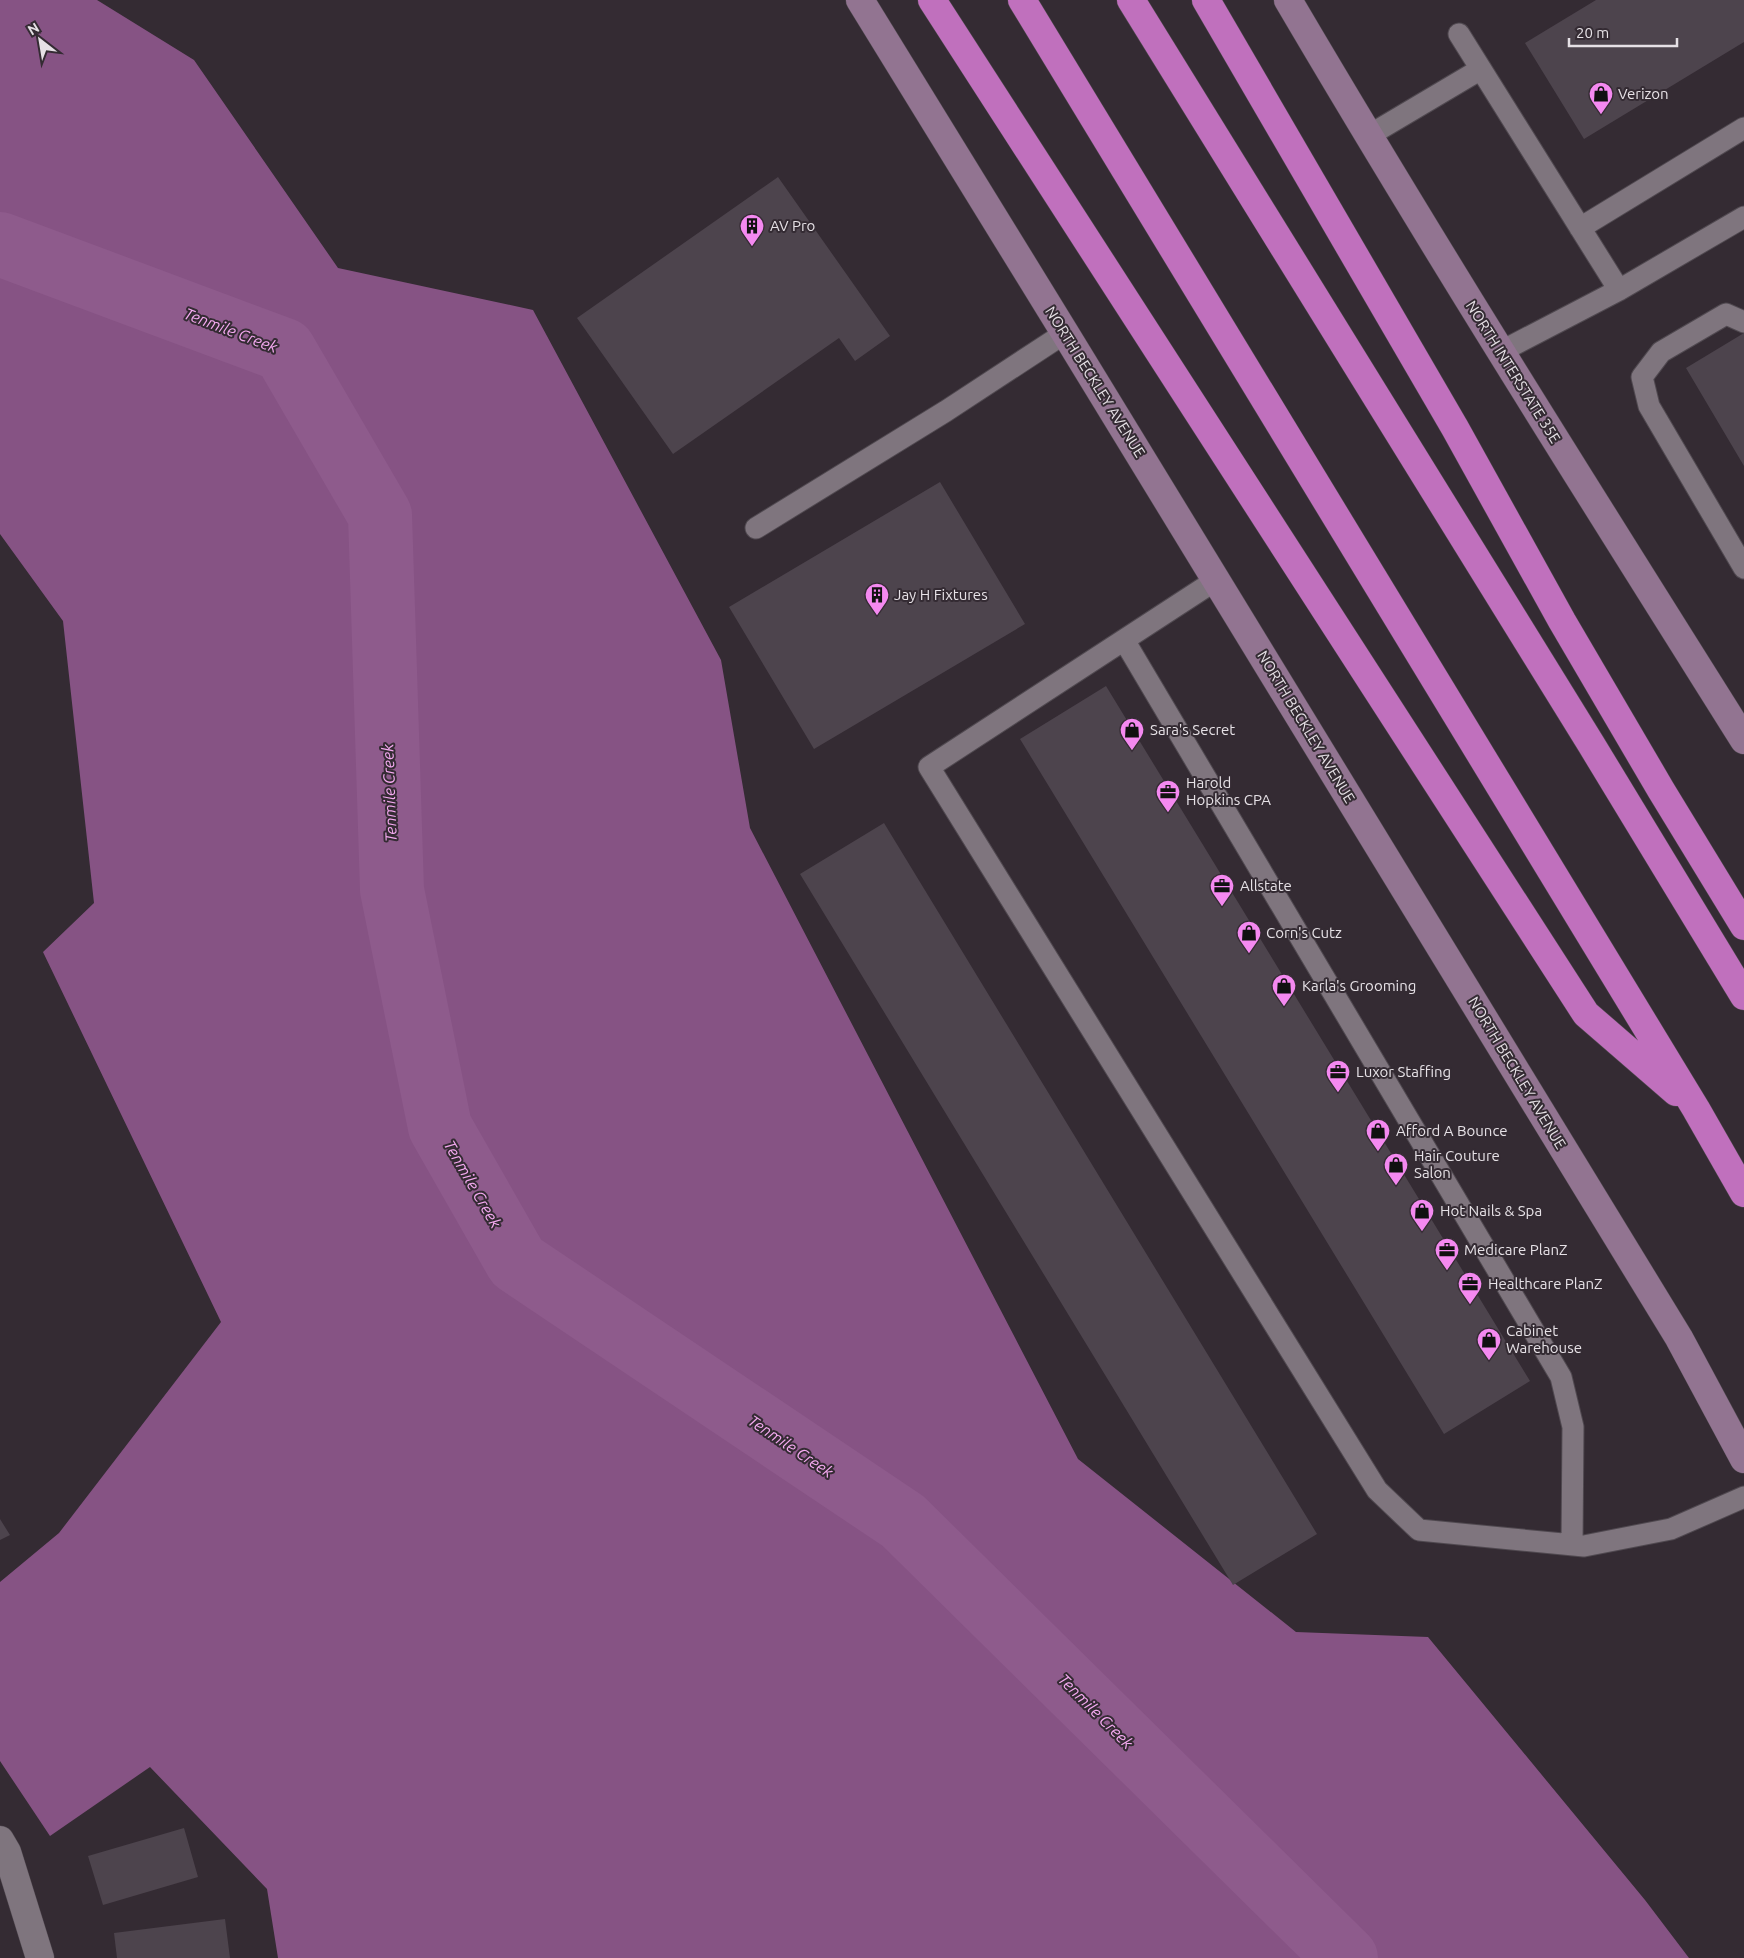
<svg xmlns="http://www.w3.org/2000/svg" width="1744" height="1958" font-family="Ubuntu,sans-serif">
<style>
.forest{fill:#865384}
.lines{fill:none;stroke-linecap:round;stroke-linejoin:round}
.river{stroke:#8e5b8c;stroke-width:64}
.building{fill:#4d444d}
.lane-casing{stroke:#504950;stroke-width:23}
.street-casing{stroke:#504950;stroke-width:29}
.secondary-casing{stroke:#504950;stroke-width:29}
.highway-casing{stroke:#504950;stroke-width:29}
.lane{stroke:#7f757e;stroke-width:21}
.street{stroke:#7f757e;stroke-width:28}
.secondary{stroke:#927491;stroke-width:28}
.highway{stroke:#c070bd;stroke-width:28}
.labels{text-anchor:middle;stroke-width:4;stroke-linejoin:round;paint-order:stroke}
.poi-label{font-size:15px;fill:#e6e1e6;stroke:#342b33;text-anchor:start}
.street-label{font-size:15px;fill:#e6e1e6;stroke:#342b33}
.water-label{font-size:16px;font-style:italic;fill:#f5aaf1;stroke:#342b33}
</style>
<rect width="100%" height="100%" fill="#342b33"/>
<path class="forest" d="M0,0H97L194,60L338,268L533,310L721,660L750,828L1078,1459L1296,1632L1428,1637L1645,1900L1689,1958H278L267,1889L150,1767L50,1836L0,1761V1582L59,1533L221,1322L43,952L94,903L63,621L0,534Z"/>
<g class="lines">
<path class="river" d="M0,244L284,350L380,515L392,890L440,1127L517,1262L903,1521L1346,1958"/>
</g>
<path class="building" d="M1596,0H1744V42L1584,139L1525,43Z
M778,177L890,336L855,361L839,338L673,454L577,318Z
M1744,333V466L1686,368Z
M940,482L1025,624L814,749L729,607Z
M1106,686L1530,1381L1444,1434L1020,739Z
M884,823L1317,1534L1233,1585L800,874Z
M0,1519L10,1535L0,1540Z
M184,1828L198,1877L103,1905L88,1856Z
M225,1919L230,1958H117L114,1933Z"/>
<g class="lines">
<defs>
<path id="lane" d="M1459,34L1619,290
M1368,136L1481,69
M1580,228L1744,128
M1744,322L1726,314L1661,352L1642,377L1649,406L1744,568
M1500,352L1619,290L1744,217
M756,528L946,411L1065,333
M1216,580L929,767L1377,1490L1419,1530L1584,1546L1671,1529L1744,1497
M1124,640L1561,1377L1573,1427L1572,1545"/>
<path id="street" d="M0,1840L7,1852L40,1958"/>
<path id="secondary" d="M860,0L1065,333L1679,1338L1744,1459
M1288,0C1435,250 1590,495 1744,740"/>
<path id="highway" d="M932,0L1586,1014L1676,1092
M1022,0L1696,1109L1744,1193
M1131,0L1591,744L1744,996
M1206,0L1455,428L1562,621L1661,790L1744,926"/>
</defs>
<use href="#lane" class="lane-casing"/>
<use href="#street" class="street-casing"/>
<use href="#secondary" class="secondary-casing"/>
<use href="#highway" class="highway-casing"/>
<use href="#lane" class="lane"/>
<use href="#street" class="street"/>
<use href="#secondary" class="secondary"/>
<use href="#highway" class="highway"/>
</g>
<defs>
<symbol id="shop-pin" viewBox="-11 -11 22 30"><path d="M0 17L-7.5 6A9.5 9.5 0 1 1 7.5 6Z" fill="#f489f0" stroke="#342b33"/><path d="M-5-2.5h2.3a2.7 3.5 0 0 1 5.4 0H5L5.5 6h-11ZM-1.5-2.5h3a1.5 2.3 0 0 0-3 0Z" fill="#111"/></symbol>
<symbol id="building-pin" viewBox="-11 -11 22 30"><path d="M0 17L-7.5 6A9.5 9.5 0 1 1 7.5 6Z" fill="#f489f0" stroke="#342b33"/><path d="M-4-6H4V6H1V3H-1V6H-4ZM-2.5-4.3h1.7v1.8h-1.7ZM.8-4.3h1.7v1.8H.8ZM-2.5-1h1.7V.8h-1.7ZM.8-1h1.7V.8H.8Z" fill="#111"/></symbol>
<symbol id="office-pin" viewBox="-11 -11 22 30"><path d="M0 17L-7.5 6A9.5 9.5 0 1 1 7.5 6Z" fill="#f489f0" stroke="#342b33"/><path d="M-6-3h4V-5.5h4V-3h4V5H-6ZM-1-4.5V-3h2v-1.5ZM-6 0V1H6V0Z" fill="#111"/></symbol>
</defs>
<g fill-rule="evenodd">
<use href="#shop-pin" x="1587" y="80" width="28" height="38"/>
<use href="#building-pin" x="738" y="212" width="28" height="38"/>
<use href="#building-pin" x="863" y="581" width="28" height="38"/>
<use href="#shop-pin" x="1118" y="716" width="28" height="38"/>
<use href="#office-pin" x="1154" y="778" width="28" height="38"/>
<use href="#office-pin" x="1208" y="872" width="28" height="38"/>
<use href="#shop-pin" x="1235" y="919" width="28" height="38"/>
<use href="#shop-pin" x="1270" y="972" width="28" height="38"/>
<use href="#office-pin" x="1324" y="1058" width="28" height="38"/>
<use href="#shop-pin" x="1364" y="1117" width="28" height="38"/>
<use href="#shop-pin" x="1382" y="1151" width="28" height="38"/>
<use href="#shop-pin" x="1408" y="1197" width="28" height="38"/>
<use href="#office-pin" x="1433" y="1236" width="28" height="38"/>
<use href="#office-pin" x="1456" y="1270" width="28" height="38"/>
<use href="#shop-pin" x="1475" y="1326" width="28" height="38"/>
</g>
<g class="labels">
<g class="poi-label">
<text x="1618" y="99">Verizon</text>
<text x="770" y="231">AV Pro</text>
<text x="894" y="600">Jay H Fixtures</text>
<text x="1150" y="735">Sara's Secret</text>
<text x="1186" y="788">Harold<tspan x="1186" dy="17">Hopkins CPA</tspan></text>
<text x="1240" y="891">Allstate</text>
<text x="1266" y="938">Corn's Cutz</text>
<text x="1302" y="991">Karla's Grooming</text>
<text x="1356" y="1077">Luxor Staffing</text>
<text x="1396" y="1136">Afford A Bounce</text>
<text x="1414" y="1161">Hair Couture<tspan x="1414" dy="17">Salon</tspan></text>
<text x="1440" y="1216">Hot Nails &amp; Spa</text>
<text x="1464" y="1255">Medicare PlanZ</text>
<text x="1488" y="1289">Healthcare PlanZ</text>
<text x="1506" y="1336">Cabinet<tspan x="1506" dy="17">Warehouse</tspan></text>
</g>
<g class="street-label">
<text transform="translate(1513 372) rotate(58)" y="5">NORTH INTERSTATE 35E</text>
<text transform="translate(1095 382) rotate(58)" y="5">NORTH BECKLEY AVENUE</text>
<text transform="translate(1306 727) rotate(59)" y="5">NORTH BECKLEY AVENUE</text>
<text transform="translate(1517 1073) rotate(59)" y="5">NORTH BECKLEY AVENUE</text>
</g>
<g class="water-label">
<text transform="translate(231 330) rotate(21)" y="6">Tenmile Creek</text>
<text transform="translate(389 793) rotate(-92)" y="6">Tenmile Creek</text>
<text transform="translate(473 1184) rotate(60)" y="6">Tenmile Creek</text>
<text transform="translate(791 1446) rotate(34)" y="6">Tenmile Creek</text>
<text transform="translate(1096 1711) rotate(45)" y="6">Tenmile Creek</text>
</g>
</g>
<g transform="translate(40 40) rotate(329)" stroke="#342b33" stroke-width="4" paint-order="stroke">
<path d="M0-4L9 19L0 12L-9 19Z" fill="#e6e1e6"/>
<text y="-8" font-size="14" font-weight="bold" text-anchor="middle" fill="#e6e1e6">N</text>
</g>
<path d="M1569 38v8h108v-8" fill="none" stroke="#e6e1e6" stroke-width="2.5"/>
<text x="1576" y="38" font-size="15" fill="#e6e1e6" stroke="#342b33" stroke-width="4" paint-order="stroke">20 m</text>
</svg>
